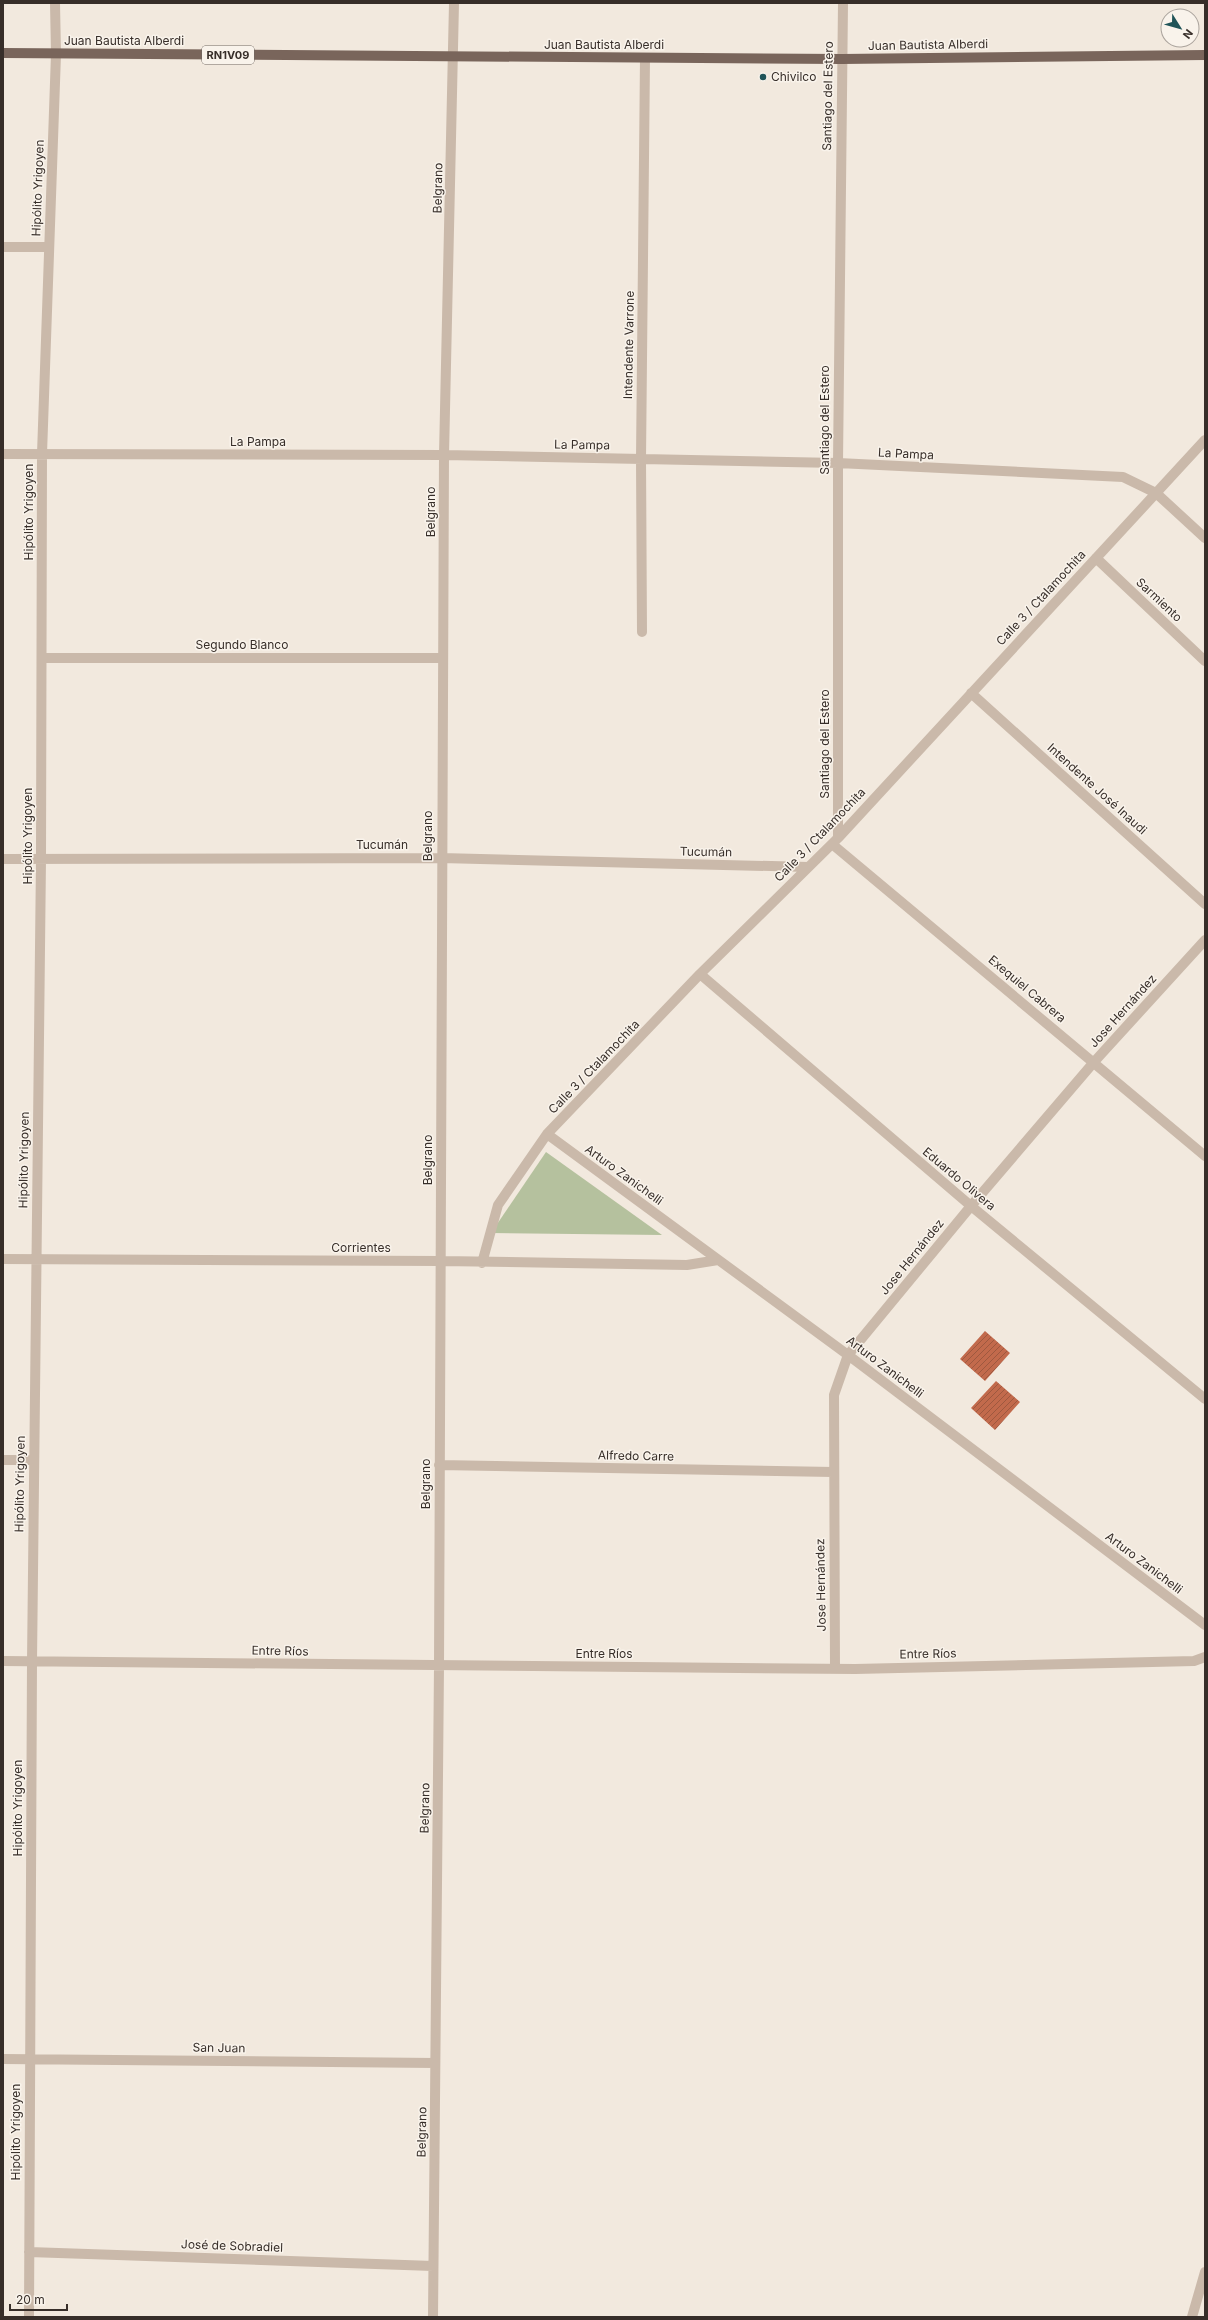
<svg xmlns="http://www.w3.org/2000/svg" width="1208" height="2320" font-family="Inter,sans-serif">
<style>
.green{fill:#b5c19e}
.building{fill:url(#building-hatch)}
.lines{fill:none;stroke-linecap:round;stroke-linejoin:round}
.minor{stroke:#cab9aa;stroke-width:10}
.primary{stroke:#79655b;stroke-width:10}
.poi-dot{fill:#205458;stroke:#f9f3eb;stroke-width:1.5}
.labels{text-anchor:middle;stroke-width:3;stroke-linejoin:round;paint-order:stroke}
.shield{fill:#f9f3eb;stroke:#716963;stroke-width:1}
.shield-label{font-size:11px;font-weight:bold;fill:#372e29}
.street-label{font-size:12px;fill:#372e29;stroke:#f9f3eb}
.poi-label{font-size:12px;fill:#372e29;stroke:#f9f3eb;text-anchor:start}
</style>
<defs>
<pattern id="building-hatch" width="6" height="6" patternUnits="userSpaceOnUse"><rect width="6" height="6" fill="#c26a4c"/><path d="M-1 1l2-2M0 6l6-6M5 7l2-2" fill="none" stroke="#9e583f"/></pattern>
</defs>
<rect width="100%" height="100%" fill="#f2e9de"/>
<path class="green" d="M546,1152L662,1235L491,1233Z"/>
<path class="building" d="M985,1331L1010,1353L985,1381L960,1359Z
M996,1381L1020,1402L995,1430L971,1408Z"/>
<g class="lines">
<path class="minor" d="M3,247H49
M3,454L444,455L838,463L1123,477L1156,493L1205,538
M1096,558L1205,661
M642,632L641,459L645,58
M42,658H443
M971,693L1205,904
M838,838V463L843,3
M832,844L1205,1156
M3,859L441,858L808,867
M700,974L971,1206L1205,1399
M547,1134L848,1355L1205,1625
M3,1259L441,1261L687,1265L718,1260
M482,1263L498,1205L547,1134L700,974L838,838L1205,440
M3,1460H34
M439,1465L833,1472
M3,1661L855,1669L1194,1661L1205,1657
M835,1668L834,1395L848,1355L971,1206L1094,1062L1205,940
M3,2059L435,2063
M29,2252L433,2266
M29,2317L32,1662L41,859L42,454L56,54L55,3
M433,2317L439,1666L444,455L454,3
M1192,2317L1205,2272"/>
<path class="primary" d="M3,53L842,59L1205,55"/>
</g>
<circle class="poi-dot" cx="763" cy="77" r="4"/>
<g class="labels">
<rect class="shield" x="202" y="46" width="52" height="18" rx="3"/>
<g class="shield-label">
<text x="228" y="59">RN1V09</text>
</g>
<g class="street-label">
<text x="124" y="45">Juan Bautista Alberdi</text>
<text x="604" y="49">Juan Bautista Alberdi</text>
<text transform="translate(928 45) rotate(-1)" y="4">Juan Bautista Alberdi</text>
<text transform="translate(828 96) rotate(-89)" y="4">Santiago del Estero</text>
<text transform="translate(38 188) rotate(-88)" y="4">Hipólito Yrigoyen</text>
<text transform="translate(438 188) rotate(-89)" y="4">Belgrano</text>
<text transform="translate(629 345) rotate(-89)" y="4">Intendente Varrone</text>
<text transform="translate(825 420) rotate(-90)" y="4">Santiago del Estero</text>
<text x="258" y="446">La Pampa</text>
<text transform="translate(582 445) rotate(1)" y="4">La Pampa</text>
<text transform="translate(906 454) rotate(3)" y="4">La Pampa</text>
<text transform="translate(29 512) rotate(-90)" y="4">Hipólito Yrigoyen</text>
<text transform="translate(431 512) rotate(-90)" y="4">Belgrano</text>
<text transform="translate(1041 598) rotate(-47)" y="4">Calle 3 / Ctalamochita</text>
<text transform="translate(1159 600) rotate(43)" y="4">Sarmiento</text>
<text x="242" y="649">Segundo Blanco</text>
<text transform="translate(825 744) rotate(-90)" y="4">Santiago del Estero</text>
<text transform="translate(1097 789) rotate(42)" y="4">Intendente José Inaudi</text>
<text transform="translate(820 835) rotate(-46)" y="4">Calle 3 / Ctalamochita</text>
<text transform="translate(28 836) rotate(-90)" y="4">Hipólito Yrigoyen</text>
<text transform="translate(428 836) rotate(-90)" y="4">Belgrano</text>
<text x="382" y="849">Tucumán</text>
<text transform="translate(706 852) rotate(1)" y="4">Tucumán</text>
<text transform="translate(1027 989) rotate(40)" y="4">Exequiel Cabrera</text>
<text transform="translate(1123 1011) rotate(-48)" y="4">Jose Hernández</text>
<text transform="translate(594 1067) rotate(-46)" y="4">Calle 3 / Ctalamochita</text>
<text transform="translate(24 1160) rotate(-89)" y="4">Hipólito Yrigoyen</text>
<text transform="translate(428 1160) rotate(-90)" y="4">Belgrano</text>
<text transform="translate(624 1175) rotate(36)" y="4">Arturo Zanichelli</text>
<text transform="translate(959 1179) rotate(40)" y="4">Eduardo Olivera</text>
<text x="361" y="1252">Corrientes</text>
<text transform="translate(912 1257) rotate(-51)" y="4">Jose Hernández</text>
<text transform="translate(885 1367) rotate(37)" y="4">Arturo Zanichelli</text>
<text transform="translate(636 1456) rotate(1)" y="4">Alfredo Carre</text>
<text transform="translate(20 1484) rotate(-89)" y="4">Hipólito Yrigoyen</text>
<text transform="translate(426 1484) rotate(-90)" y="4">Belgrano</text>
<text transform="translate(1144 1563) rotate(37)" y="4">Arturo Zanichelli</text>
<text transform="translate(821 1585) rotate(-91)" y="4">Jose Hernández</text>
<text transform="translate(280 1651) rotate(1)" y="4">Entre Ríos</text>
<text x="604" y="1658">Entre Ríos</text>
<text transform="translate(928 1654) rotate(-1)" y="4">Entre Ríos</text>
<text transform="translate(18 1808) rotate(-90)" y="4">Hipólito Yrigoyen</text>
<text transform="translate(425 1808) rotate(-89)" y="4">Belgrano</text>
<text transform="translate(219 2048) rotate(1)" y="4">San Juan</text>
<text transform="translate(16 2132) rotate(-90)" y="4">Hipólito Yrigoyen</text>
<text transform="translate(422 2132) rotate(-89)" y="4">Belgrano</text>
<text transform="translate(232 2246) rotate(2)" y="4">José de Sobradiel</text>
</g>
<g class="poi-label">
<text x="771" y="81">Chivilco</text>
</g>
</g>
<rect width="1208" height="2320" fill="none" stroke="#372e29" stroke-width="8"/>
<g transform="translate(1180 28) rotate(127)"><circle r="19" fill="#f9f3eb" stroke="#aba49d"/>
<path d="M0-3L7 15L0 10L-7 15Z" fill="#205458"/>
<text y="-6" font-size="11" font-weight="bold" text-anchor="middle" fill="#372e29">N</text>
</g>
<path d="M10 2304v6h57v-6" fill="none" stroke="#372e29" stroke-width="2"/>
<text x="16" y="2304" font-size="12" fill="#372e29" stroke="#f9f3eb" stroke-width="3" paint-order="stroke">20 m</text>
</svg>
